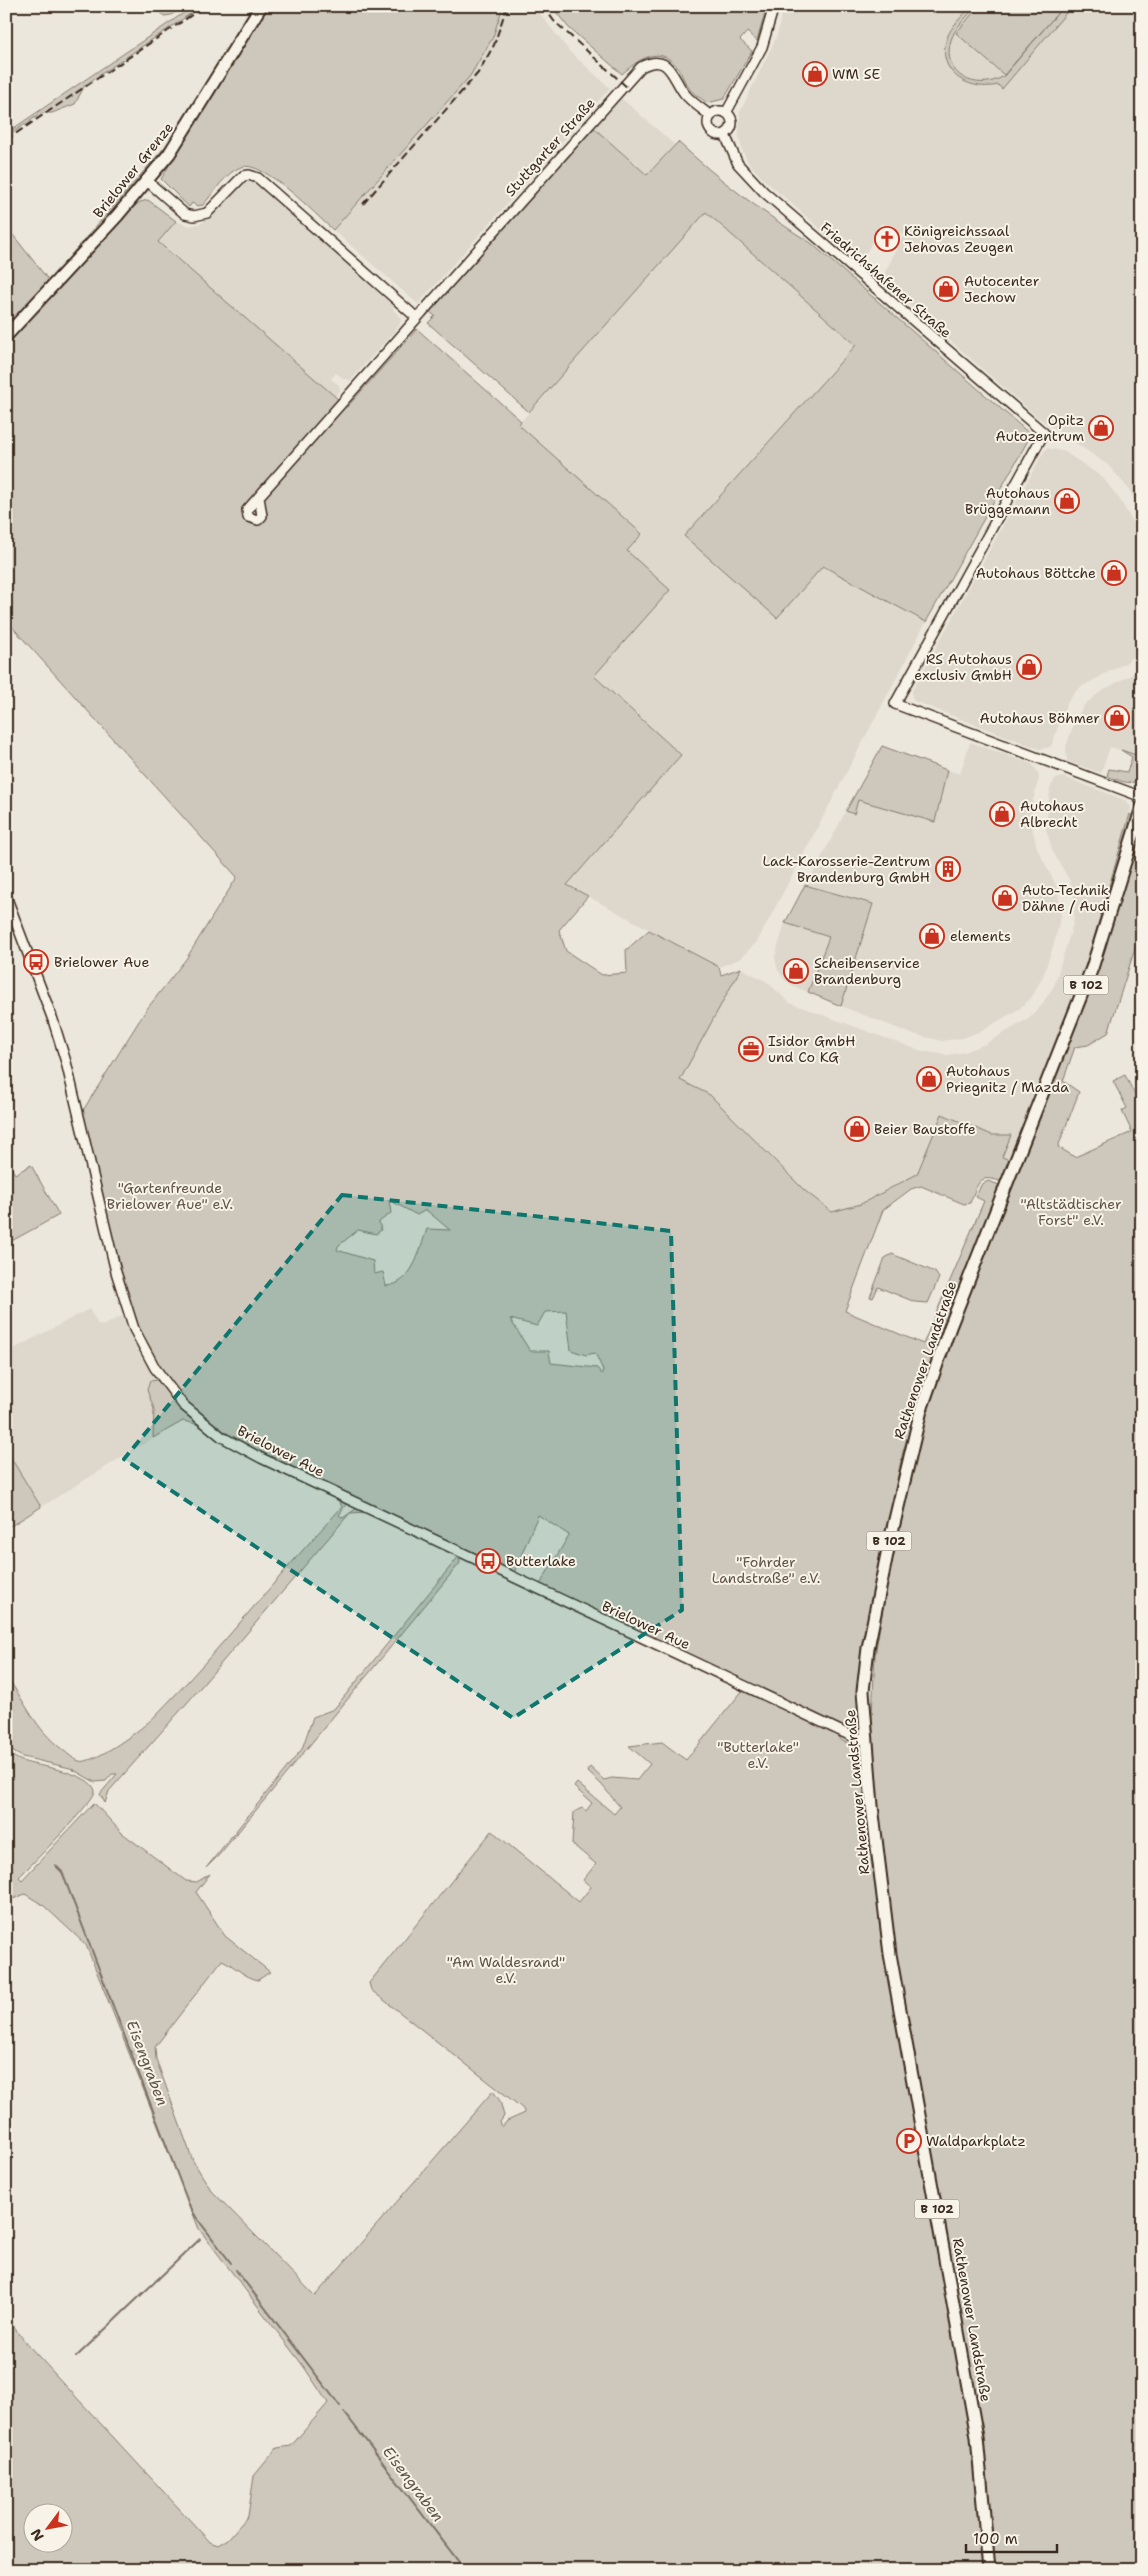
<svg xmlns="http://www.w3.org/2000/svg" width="1148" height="2576" font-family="'Shantell Sans',sans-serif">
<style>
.built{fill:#ddd7cc}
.green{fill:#cec8bc;stroke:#84796d;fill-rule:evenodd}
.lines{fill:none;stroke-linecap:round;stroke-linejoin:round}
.stream{stroke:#7c7064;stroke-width:2}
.minor-casing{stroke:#3b2a1e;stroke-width:12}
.major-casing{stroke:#3b2a1e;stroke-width:15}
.minor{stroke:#f7f3e8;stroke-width:9}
.major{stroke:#f7f3e8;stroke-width:11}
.rail{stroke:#3b2a1e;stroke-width:2;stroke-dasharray:8 4;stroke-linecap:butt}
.marked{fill:#0f766e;fill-opacity:0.2;stroke:#0f766e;stroke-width:4;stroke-dasharray:10 6;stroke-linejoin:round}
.labels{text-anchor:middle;stroke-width:4;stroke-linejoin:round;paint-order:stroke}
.shield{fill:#f7f3e8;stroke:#73665b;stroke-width:1}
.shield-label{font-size:12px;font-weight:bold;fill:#3b2a1e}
.poi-label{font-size:14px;fill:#3b2a1e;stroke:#f7f3e8;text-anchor:start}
.street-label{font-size:14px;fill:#3b2a1e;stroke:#f7f3e8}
.park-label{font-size:14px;fill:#605246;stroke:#f7f3e8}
.water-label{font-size:15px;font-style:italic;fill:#615347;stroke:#f7f3e8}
</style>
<rect width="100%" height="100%" fill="#ece7dc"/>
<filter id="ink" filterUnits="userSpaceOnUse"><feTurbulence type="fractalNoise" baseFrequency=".02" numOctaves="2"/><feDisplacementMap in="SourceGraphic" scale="10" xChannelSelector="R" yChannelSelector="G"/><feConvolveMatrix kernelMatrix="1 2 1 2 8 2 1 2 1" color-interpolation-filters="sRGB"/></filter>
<g filter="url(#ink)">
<path class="built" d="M503,6H534L570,52L610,88L418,304L333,230L470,76L493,37Z
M783,6H1142V511L1128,488L1108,465L1036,416L881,280L904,235L881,223L861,264L762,178L748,162L742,150L739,137L740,112L777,36Z
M621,98L675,145L647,175L594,128Z
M252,182L260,186L394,307L393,309L401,319L399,326L351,380L344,379L336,373L331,379L339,385L340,391L335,397L158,242L176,221L190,226L202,223L241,183Z
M706,212L856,345L684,536L823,566L926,622L757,942L739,959L719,967L567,885L681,755L594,676L627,551L642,534L518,425Z
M1048,448L1065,452L1102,477L1118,497L1142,537V647L1127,662L1079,688L1067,702L1052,744L1050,747L1039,749L914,701L912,697V691L1044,451Z
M1142,669V757L1110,747L1101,773L1067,761L1066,747L1075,720L1085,704L1103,690Z
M970,742L1032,764L1038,773L1039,778L1033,800L1031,823L1037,848L1057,887L1061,915L1054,944L1043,976L1032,997L1019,1009L983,1030L963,1038L942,1041L909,1033L841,1006L873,904L809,886L811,880L810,879L846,811L854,814L858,800L942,798L941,790L947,770L960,774Z
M1064,777L1125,800L1131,807L1130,814L1087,962L1010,1160L1002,1157L1010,1135H992L942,1114L917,1174L861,1204L832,1212L804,1190L710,1095L679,1080L741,968L767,982L790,1003L921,1051L948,1055L965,1052L985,1044L1026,1020L1038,1010L1054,986L1073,924L1075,900L1070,881L1053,852L1046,829L1050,789L1055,779Z
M785,923L829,937L808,992L794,987L784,979L777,968L775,957Z
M89,1309L98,1324L102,1326L124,1315L141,1356L158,1380L150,1381L147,1389L154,1409L153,1438L41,1507L6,1450V1353Z"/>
<path class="green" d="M153,6H185L171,15L164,16Z
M194,6H202L85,85L75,104L52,113H42L6,137V131L14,128Z
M253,6H256L174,142L72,257L70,256L171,140Z
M265,6H503L493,37L470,76L333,230C316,215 263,159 241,167C226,172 213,194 203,205L197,206L192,203L189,207L161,179Z
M551,6H767L757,41L747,32L740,40L752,51L724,99L707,103C701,98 693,94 689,88C684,82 682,74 678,68C660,43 638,60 622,74L569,28Z
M971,6H976C968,16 955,27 951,40C940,75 977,93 1004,76L1062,8L1004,75L956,33L979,6H1072L1002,89L998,85C968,92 935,71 947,38C951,26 963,16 971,6Z
M594,128L647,175L678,142C719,180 764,214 811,243L1031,435L926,622L823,566L777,618L684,536L856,345L706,212L529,412L428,323L435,316L430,312Z
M148,200L176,221L158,242L347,407L417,329L521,421L519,425L642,534L627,551L670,590L594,676L681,755L567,885L588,896L559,930L566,951L602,975L627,973L626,950L649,930L719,967L721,975L741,968L680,1080L710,1095L804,1190L832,1212L861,1204L917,1174L942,1114L992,1135H1011L1002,1157L1010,1160L1087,962L1130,814L1133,817L1085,978L1005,1183C979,1173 979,1180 970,1203L964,1204L921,1186L911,1189L883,1210L845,1311L923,1344L984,1201L976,1197L981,1185L988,1181L999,1185L1002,1190L942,1335L903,1451L864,1642L856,1724L850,1729H845L539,1586L569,1535L538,1515L513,1575L263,1456C237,1442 212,1428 190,1408C123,1346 101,1199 82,1112L146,1010L186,959L237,877L6,620V342L131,209L140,202ZM389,1200L417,1215L426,1210L450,1230L427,1229C419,1251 413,1284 386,1286L383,1272L374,1274L373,1261L337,1250L338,1246L358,1230L376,1234L381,1230L379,1222L391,1213ZM566,1311L571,1350L586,1355L595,1353L603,1370L602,1374L597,1368L551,1363L549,1351H530L510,1319L537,1326L545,1312Z
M6,226L50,282L6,330Z
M882,746L947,770L935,822L858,800L854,814L846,811Z
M1121,750L1142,757L1140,780C1129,786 1118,780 1107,776L1109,769L1127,772L1132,757Z
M1142,828V940L1138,939L1108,1033L1088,1045L1075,1047L1063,1081L1079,1092L1058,1147L1075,1157L1132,1132L1122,1111L1127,1108L1113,1081L1125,1075L1142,1109V2570H994L879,1847L871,1734L875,1655L893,1549L924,1411Z
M805,885L873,904L841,1006L808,992L829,937L785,923Z
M6,1158L15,1174L31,1165L59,1215L6,1244Z
M892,1254L935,1272L939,1278L928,1303L915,1302L878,1287L873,1298L870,1297L885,1258Z
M158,1380L192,1417L220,1439L196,1424L183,1421L153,1438L154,1409L147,1390L150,1381Z
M6,1450L41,1507L6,1529Z
M338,1499L347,1503L339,1515L343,1518L357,1508L367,1512L350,1513L187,1703L109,1791L105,1803L100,1794L117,1774H112L106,1781L95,1782L70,1768L23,1757L15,1753L6,1744V1676C27,1704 34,1728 63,1750C68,1754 73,1759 79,1761C92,1766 145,1727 155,1716C221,1649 278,1575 342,1507Z
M459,1556L460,1563L219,1855L206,1868L302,1749L313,1717L334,1709Z
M743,1690L838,1735L841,1740L861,1749L874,1851L972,2441L985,2570H6V2318L29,2346L210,2542L218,2545L228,2539L248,2516L254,2476L277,2448L291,2446L328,2403L304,2367L199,2229L86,1945L43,1905L25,1894L6,1902V1751C21,1765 38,1764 56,1769C67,1772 93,1779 95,1791C96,1800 29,1867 19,1877L22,1880L94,1803L122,1833L186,1881L197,1882L210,1874L196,1892L225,1936L270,1972L258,1980C244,1977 235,1966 222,1960L155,2047L156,2059L193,2161L211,2190L315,2296L493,2091L500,2101L504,2116L500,2122L502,2127L507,2121L525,2113L522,2108L371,1990L369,1983L492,1831L579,1902L591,1887L583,1880L596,1864L572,1844L574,1812L582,1808L586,1811L592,1803L574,1787L577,1783L614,1814L620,1807L601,1784L587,1771L590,1767L604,1780L612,1778L637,1780L650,1764L629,1746L662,1742L686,1760ZM32,2514H62V2544H32Z"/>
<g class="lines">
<path class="stream" d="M55,1865L62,1872L189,2205L196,2217L231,2263
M236,2270L340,2406
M76,2357L200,2239
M344,2412L465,2570"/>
<defs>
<path id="minor" d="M708 123a12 12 0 1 1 24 0a12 12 0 1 1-24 0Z
M726,113L762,47L774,6
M725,135L738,164L764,192L1044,433L895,704L1142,797
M146,180L185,214L194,216L207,213L243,176L249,175L258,178L417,318L641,67C669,52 672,77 684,93C691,102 702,109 711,116
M259,497L262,516L258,520L248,517L247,510L417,318
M6,896L53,1020L66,1062L116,1272L134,1329L155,1368L183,1405L222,1437L261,1458L849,1735L865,1740"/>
<path id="major" d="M6,336L117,216L169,154L261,6
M989,2570L977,2437L890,1954L872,1806L863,1691L868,1648L888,1549L921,1410L950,1327L1092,968L1142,807"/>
</defs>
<use href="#minor" class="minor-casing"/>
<use href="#major" class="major-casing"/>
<use href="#minor" class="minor"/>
<use href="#major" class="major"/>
<path class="rail" d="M543,6L554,21L629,89
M6,140L205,6
M363,204L478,73L494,45L507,6"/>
</g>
</g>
<path class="marked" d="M342,1195L671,1231L682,1610L513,1718L124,1459Z"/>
<defs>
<symbol id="shop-ring" viewBox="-11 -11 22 22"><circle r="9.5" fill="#f7f3e8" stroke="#c8321e" stroke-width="1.5"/><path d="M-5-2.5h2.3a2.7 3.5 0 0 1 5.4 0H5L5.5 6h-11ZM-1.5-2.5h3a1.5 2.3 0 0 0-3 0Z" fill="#c8321e"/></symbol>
<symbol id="church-ring" viewBox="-11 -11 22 22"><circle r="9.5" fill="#f7f3e8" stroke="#c8321e" stroke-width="1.5"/><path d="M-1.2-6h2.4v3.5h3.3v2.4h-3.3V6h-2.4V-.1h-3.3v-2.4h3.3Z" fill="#c8321e"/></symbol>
<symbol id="building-ring" viewBox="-11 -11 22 22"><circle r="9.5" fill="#f7f3e8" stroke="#c8321e" stroke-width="1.5"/><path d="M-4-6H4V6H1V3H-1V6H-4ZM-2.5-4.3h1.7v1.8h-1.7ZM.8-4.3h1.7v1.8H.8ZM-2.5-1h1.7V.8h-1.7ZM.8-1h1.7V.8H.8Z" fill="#c8321e"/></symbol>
<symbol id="bus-ring" viewBox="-11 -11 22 22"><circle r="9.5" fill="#f7f3e8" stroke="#c8321e" stroke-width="1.5"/><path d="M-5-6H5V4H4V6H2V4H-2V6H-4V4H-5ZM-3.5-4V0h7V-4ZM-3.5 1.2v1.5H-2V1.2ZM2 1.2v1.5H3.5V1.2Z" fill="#c8321e"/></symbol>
<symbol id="office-ring" viewBox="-11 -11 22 22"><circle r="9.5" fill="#f7f3e8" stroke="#c8321e" stroke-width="1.5"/><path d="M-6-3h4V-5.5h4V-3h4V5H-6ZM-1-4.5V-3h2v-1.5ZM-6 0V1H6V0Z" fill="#c8321e"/></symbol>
<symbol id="parking-ring" viewBox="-11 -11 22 22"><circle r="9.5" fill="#f7f3e8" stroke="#c8321e" stroke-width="1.5"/><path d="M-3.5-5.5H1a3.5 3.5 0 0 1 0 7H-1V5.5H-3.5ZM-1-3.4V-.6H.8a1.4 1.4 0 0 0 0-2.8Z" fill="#c8321e"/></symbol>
</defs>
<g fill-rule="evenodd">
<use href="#shop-ring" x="801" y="60" width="28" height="28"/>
<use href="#church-ring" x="873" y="225" width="28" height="28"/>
<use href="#shop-ring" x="932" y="275" width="28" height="28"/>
<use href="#shop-ring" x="1087" y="414" width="28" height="28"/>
<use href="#shop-ring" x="1053" y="487" width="28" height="28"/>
<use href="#shop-ring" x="1100" y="559" width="28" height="28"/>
<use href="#shop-ring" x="1015" y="653" width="28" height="28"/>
<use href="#shop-ring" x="1103" y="704" width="28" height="28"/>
<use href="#shop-ring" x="988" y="800" width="28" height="28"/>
<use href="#building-ring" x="934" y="855" width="28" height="28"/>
<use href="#shop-ring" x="991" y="884" width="28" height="28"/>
<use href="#shop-ring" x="918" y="922" width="28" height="28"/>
<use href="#bus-ring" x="22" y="948" width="28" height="28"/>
<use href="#shop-ring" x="782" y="957" width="28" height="28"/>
<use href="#office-ring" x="737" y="1035" width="28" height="28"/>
<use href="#shop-ring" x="915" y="1065" width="28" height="28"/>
<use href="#shop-ring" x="843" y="1115" width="28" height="28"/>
<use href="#bus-ring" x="474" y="1547" width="28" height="28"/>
<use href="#parking-ring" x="895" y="2127" width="28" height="28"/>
</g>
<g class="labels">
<g class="shield">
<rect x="1063.5" y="975.5" width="45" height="19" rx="4"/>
<rect x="866.5" y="1531.5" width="45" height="19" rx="4"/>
<rect x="914.5" y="2199.5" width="45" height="19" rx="4"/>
</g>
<g class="shield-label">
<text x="1086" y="989">B 102</text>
<text x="889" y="1545">B 102</text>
<text x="937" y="2213">B 102</text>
</g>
<g class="poi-label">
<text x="832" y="79">WM SE</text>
<text x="904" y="236">Königreichssaal<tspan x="904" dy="16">Jehovas Zeugen</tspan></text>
<text x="964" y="286">Autocenter<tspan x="964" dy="16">Jechow</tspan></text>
<text x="1084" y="425" text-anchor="end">Opitz<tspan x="1084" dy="16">Autozentrum</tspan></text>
<text x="1050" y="498" text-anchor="end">Autohaus<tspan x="1050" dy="16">Brüggemann</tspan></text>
<text x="1096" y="578" text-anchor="end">Autohaus Böttche</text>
<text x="1012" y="664" text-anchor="end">RS Autohaus<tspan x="1012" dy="16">exclusiv GmbH</tspan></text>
<text x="1100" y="723" text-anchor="end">Autohaus Böhmer</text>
<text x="1020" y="811">Autohaus<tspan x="1020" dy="16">Albrecht</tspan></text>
<text x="930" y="866" text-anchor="end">Lack-Karosserie-Zentrum<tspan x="930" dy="16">Brandenburg GmbH</tspan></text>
<text x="1022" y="895">Auto-Technik<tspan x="1022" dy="16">Dähne / Audi</tspan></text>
<text x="950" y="941">elements</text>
<text x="54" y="967">Brielower Aue</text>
<text x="814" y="968">Scheibenservice<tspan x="814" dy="16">Brandenburg</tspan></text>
<text x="768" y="1046">Isidor GmbH<tspan x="768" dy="16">und Co KG</tspan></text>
<text x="946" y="1076">Autohaus<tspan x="946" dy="16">Priegnitz / Mazda</tspan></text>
<text x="874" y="1134">Beier Baustoffe</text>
<text x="506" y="1566">Butterlake</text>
<text x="926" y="2146">Waldparkplatz</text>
</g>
<g class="street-label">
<text transform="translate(550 147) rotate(-48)" y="5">Stuttgarter Straße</text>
<text transform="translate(133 170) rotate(-51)" y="5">Brielower Grenze</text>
<text transform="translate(886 280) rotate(41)" y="5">Friedrichshafener Straße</text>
<text transform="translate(925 1360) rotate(-71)" y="5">Rathenower Landstraße</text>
<text transform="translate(281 1451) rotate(27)" y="5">Brielower Aue</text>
<text transform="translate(646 1625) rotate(25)" y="5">Brielower Aue</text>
<text transform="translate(857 1792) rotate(-95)" y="5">Rathenower Landstraße</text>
<text transform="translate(972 2320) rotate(80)" y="5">Rathenower Landstraße</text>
</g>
<g class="park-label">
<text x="170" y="1193">"Gartenfreunde<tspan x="170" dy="16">Brielower Aue" e.V.</tspan></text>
<text x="1071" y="1209">"Altstädtischer<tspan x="1071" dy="16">Forst" e.V.</tspan></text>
<text x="766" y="1567">"Fohrder<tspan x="766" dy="16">Landstraße" e.V.</tspan></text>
<text x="758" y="1752">"Butterlake"<tspan x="758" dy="16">e.V.</tspan></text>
<text x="506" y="1967">"Am Waldesrand"<tspan x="506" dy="16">e.V.</tspan></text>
</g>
<g class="water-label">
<text transform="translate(147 2063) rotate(69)" y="5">Eisengraben</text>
<text transform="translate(413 2484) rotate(53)" y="5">Eisengraben</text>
</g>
</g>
<rect width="1148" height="2576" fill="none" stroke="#f7f3e8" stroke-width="25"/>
<rect x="12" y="12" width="1123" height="2551" fill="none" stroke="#3b2a1e" stroke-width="2" filter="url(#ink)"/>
<g transform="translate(48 2528) rotate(238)"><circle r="24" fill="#f7f3e8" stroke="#aca397"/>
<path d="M0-4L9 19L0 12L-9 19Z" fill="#c8321e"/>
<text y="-8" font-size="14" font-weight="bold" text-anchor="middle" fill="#3b2a1e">N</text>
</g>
<path d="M966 2544v8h91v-8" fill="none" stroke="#3b2a1e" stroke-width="2.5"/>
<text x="973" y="2544" font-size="15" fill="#3b2a1e" stroke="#f7f3e8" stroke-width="4" paint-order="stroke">100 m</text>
</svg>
